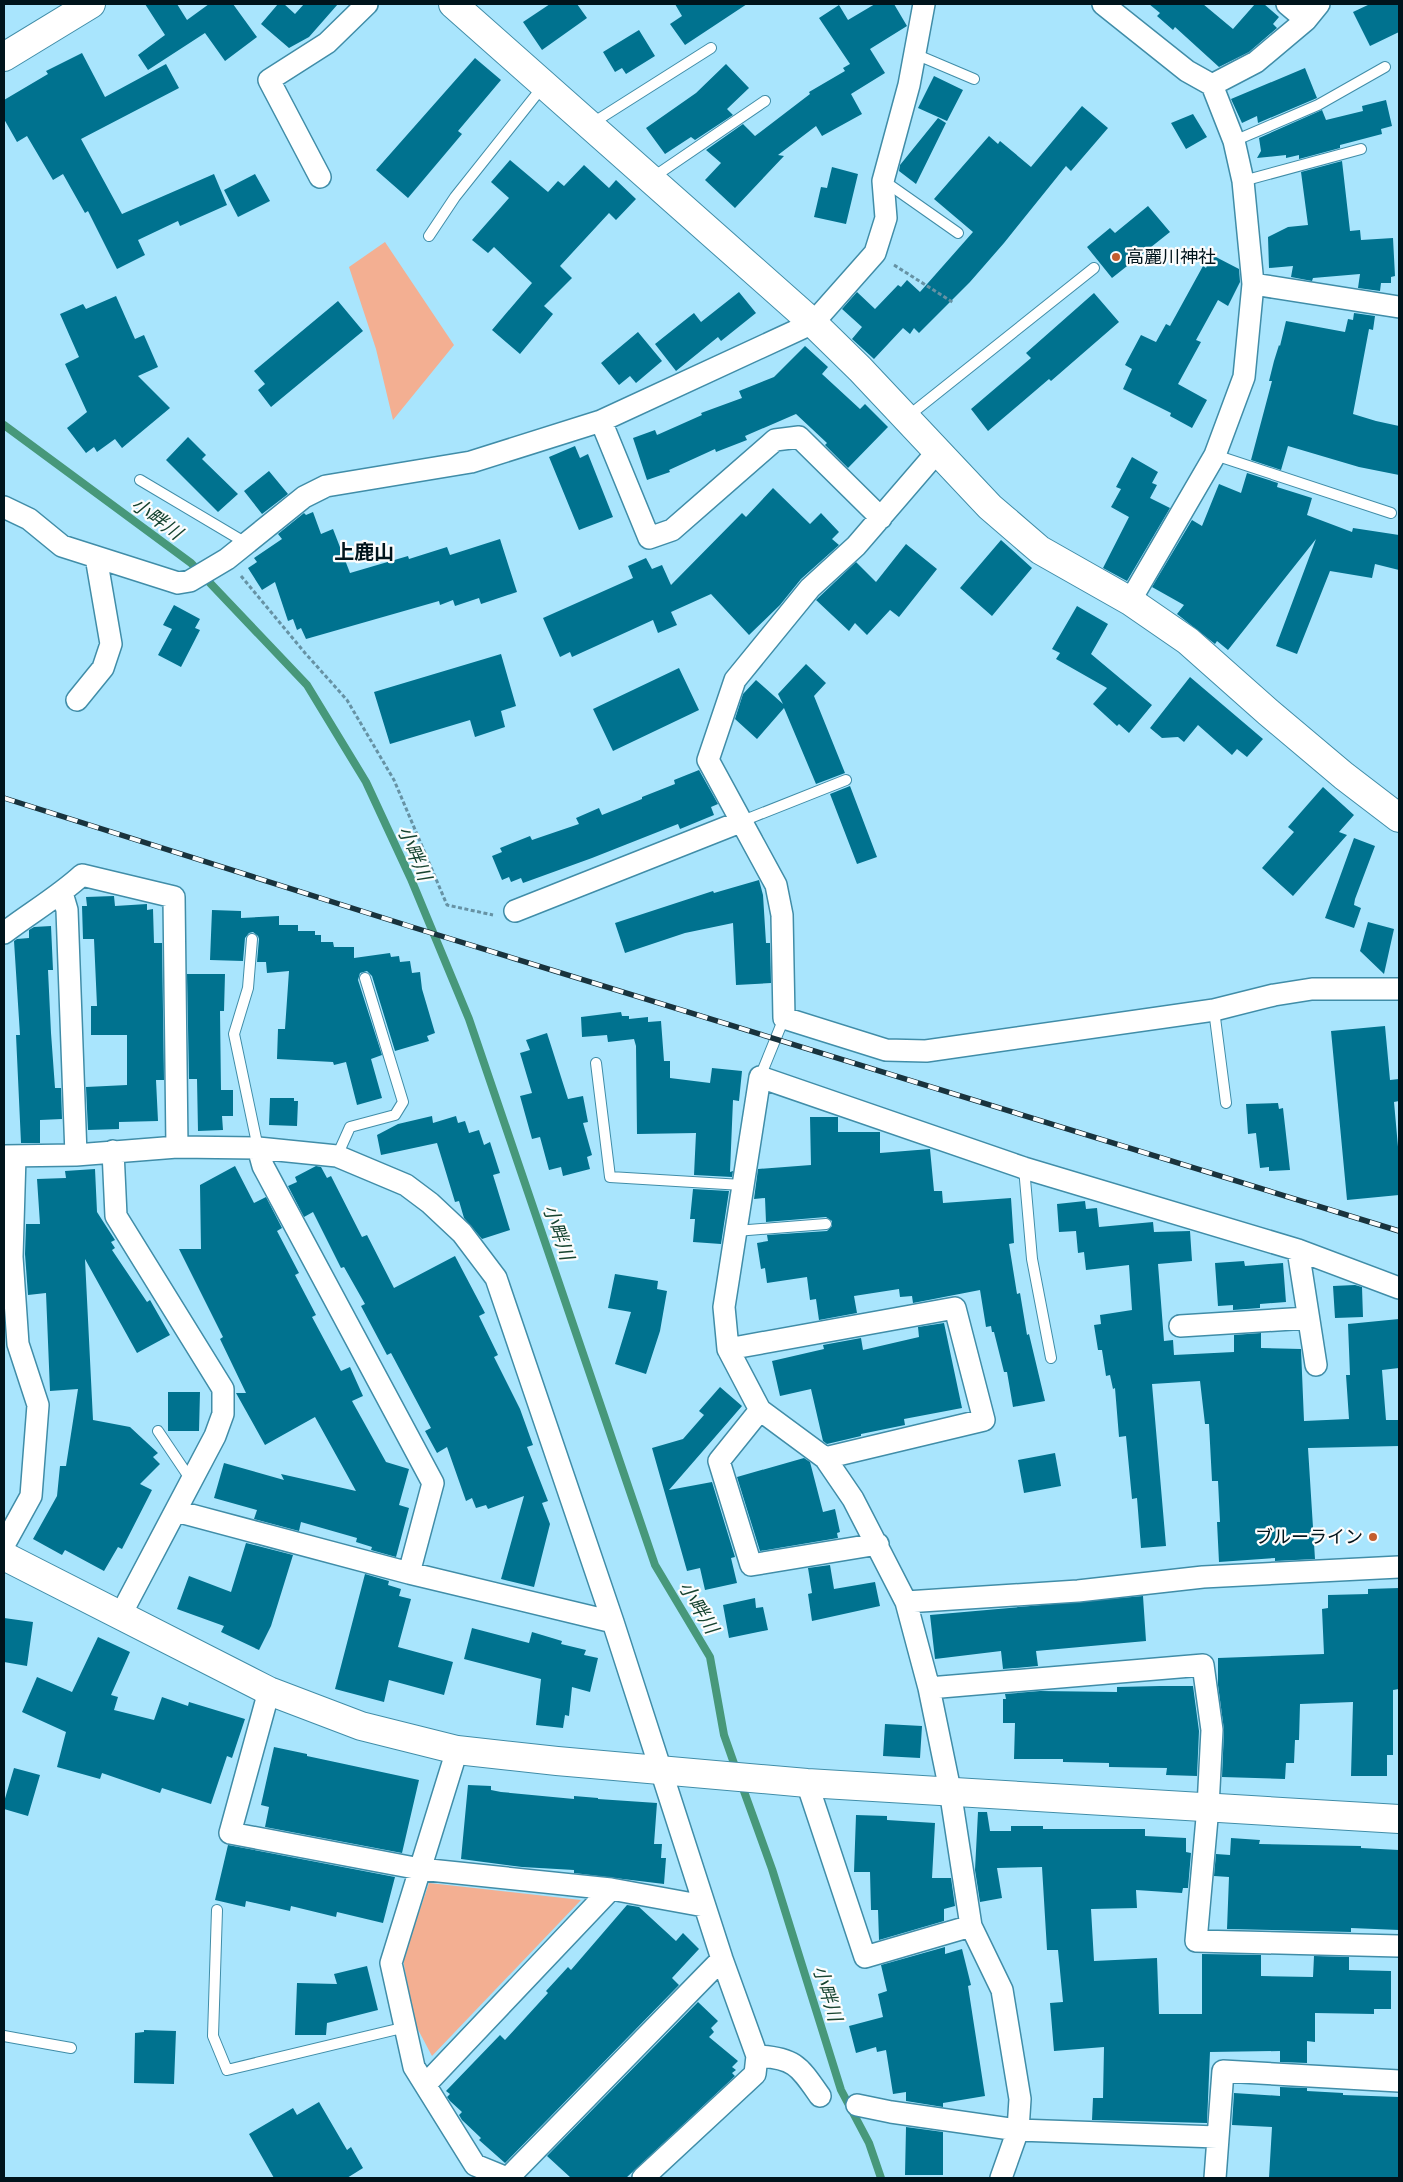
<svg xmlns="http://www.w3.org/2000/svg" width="1403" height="2182" font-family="'Alegreya Sans','Noto Sans JP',sans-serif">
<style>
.green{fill:#f3af92}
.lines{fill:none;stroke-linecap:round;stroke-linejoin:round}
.stream{stroke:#47987a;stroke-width:8}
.building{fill:#00728f}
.lane-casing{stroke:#408da8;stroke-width:12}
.street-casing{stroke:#408da8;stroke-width:24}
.secondary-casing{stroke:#408da8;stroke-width:30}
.path{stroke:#6692a4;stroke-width:3;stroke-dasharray:4 2.5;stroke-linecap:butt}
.lane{stroke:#fff;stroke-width:10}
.street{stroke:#fff;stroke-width:21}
.secondary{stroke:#fff;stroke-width:28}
.rail-casing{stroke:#19333d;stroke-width:5.5}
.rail{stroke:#fcfcfc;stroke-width:4;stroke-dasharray:11;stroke-linecap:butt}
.poi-dot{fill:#c35d2e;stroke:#fcfcfc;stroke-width:2}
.labels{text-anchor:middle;stroke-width:4.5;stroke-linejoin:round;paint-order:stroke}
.poi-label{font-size:18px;fill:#00141c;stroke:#fcfcfc;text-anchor:start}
.water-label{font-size:19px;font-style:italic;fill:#164431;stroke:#fcfcfc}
.quarter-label{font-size:20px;font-weight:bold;fill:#00141c;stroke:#fcfcfc}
</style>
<rect width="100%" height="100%" fill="#a9e5fd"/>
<path class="green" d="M385,242L454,345L393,420L376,349L349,267Z
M429,1883L581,1900L432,2056L414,2022L403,1959Z"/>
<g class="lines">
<path class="stream" d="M4,425L191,563L307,685L366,782L411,879L469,1019L655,1565L710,1657L724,1735L737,1772
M741,1783L772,1869L841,2090L869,2143L881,2178"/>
</g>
<path class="building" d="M145,4H177L187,20L209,4H233L257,37L225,61L205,33L148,70L138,55L165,35Z
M278,4H284L295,14L304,4H338L309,37L289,48L261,24Z
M550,4H577L587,18L542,50L523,22Z
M675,4H747L685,45L670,24L682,16Z
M875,4H894L907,26L870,49L885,73L851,94L862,114L822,136L816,126L778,155L784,156L735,208L705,180L721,163L706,150L743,124L755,136L810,94L809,92L845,71L843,68L850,64L819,18L839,5L848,20Z
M1149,4H1203L1233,29L1255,4H1264L1279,17L1273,24L1277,28L1249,52L1219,67L1175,27L1173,30L1157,16L1160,13Z
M1370,4H1399V32L1370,46L1353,12Z
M639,30L655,56L626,74L622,68L615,72L603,52Z
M82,53L105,97L166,64L179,88L81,139L122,214L214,174L227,205L180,226L178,221L138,240L145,255L117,269L88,211L85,213L63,174L53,180L27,136L17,142L4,119V100L48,74L46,71Z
M475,58L501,80L458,131L462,134L408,198L376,170Z
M726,64L749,88L727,109L733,115L695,140L691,137L665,154L646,128L696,93Z
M1305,68L1317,98L1258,123L1257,116L1242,123L1231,99Z
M934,76L963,90L947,121L918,108Z
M1386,100L1392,126L1381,129L1382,134L1340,145V148L1299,159V155L1286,158V155L1257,158L1261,151L1259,138L1322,110L1326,120L1363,111L1362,106Z
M1082,106L1108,128L1071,171L1066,166L1004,243L970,282L919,333L914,328L910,334L903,328L874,359L852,339L862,327L842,309L857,292L875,309L898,285L901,287L907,280L920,292L973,232L934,199L989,136L998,144L1000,141L1031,167Z
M1193,114L1207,137L1186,149L1171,123Z
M938,118L946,123L916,184L899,171L900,165Z
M510,160L548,192L558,181L564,186L584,165L609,188L616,180L636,199L616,220L609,213L560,266L572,278L544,306L553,314L520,354L492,330L532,283L494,247L488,253L472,240L509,198L491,182Z
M1342,161L1350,231L1360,230L1361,240L1393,238L1395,276L1391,277V283H1381L1380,291L1358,288L1360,274L1313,278L1312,281L1291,277L1293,266L1269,268L1268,237L1288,227L1308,225L1301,172Z
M832,167L858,174L846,224L814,217L821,187L827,188Z
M255,174L270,201L238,217L224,190Z
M1148,206L1170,232L1112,278L1087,247L1110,228L1115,233Z
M1212,255L1239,269L1240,282L1228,306L1218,300L1196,340L1201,342L1178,384L1207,400L1192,428L1170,416L1171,413L1123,389L1132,369L1125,365L1141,335L1156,342L1166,324L1170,326L1203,266L1206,268Z
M739,292L756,313L721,341L718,337L676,371L655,344L694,313L701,322Z
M1094,293L1119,322L1051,381L1049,379L988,431L971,409L1031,358L1026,353Z
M116,296L135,339L144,335L158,367L138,376L170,408L122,448L115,439L97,452L94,447L86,453L67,428L87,412L65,364L79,357L60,314L83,304L86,309Z
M338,301L363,331L271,407L258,390L265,384L254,371Z
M1354,313L1375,316L1373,330L1369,329L1353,414L1376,421L1399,426V475L1359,467L1288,446L1281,470L1251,460L1272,381H1269L1274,361L1279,345L1280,346L1286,321L1345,332L1348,319L1353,320Z
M638,332L662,361L636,383L630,376L619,385L601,363Z
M805,346L828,367L822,374L860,409L865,404L888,427L848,468L825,445L827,443L796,414L745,436L747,440L716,452L715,449L669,470L670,472L647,480L633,438L655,430L657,435L702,415L701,413L742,398L739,391L774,377Z
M188,437L206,455L202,459L238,494L218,512L166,460Z
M575,446L580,458L588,454L613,517L579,530L549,457Z
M1132,457L1158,472L1152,483L1157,485L1150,498L1170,508L1127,581L1103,568L1129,517L1111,507L1121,489L1116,487Z
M269,471L288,494L262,514L244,491Z
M1247,473L1278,483L1277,487L1312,498L1307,515L1352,532L1353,528L1399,535V570L1375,564L1372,578L1330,571L1297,654L1276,646L1316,539L1228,650L1217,641L1215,644L1177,614L1184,605L1152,587L1192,520L1202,526L1219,484L1241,493Z
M773,488L810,524L821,513L839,532L832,539L839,545L801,579L780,605L749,635L711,594L671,612L677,625L658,633L653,620L572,657L570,652L560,657L543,618L633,578L628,566L646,558L652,569L662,565L671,585L742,513L746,517Z
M313,512L321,534L333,529L350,573L408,556L409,559L447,547L450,555L500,539L517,592L481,604L479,598L455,606L453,600L440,605L439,601L306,639L301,628L297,630L293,619L288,621L275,582L262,590L248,568L257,562L254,558L282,539L278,534L304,513L306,515Z
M1001,540L1032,568L992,616L960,588Z
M906,544L937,569L899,617L890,610L867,635L855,623L849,631L816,600L856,562L876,582Z
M174,605L200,619L195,628L200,630L181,667L158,655L172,629L163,625Z
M1077,606L1108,624L1091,654L1152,705L1129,733L1119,724L1117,726L1093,704L1107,688L1056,659L1060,653L1052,649Z
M501,654L516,706L501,711L505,727L475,737L470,720L390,744L374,692Z
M806,664L826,683L814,696L845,773L816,784L784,708L757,739L735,719L743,694L756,680L783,704L778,694Z
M679,668L699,710L613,751L593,709Z
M1190,677L1263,739L1247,757L1237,749L1232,755L1198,725L1184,742L1178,737L1162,738L1150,728Z
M699,770L718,804L711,807L714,815L680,829L678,824L592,858L523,883L521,878L511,882L509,877L502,880L492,856L502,852L500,848L530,836L532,840L579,824L576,818L599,808L602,815L642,799V797L675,784L674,780Z
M850,786L877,857L857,864L830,794Z
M1323,787L1354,815L1339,832L1347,835L1293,896L1262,868L1294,832L1288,827Z
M1354,838L1375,846L1355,899L1354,905L1361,908L1354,928L1325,918Z
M759,880L763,895L766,943H770L771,983L736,985L733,923L685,933L625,953L615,923L713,891L714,893Z
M114,896L115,906L147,904V910L153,909L154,943H162L164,1080H156L158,1121L119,1122V1129L88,1130L86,1087L127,1085V1035H91V1006H97L94,939H83L82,906H87L86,897Z
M212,910L241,911V918L279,916V925H298V931H315V935H321V942H333L334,947H354V958L390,953L391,957L399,956L400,962L410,961L412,973L420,972L422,989L435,1033L427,1036L429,1041L395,1051L372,976L367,971L360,973L358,980L382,1055L371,1059L382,1098L357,1105L346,1062L334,1065L333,1062L277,1059L278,1029H285L289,971L267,973L266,962H257L259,939L258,936L253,932L249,933L245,938L243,961L210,960Z
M1368,922L1394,929L1384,974L1360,951Z
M51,926L53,970H48L51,1033L55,1088H61L62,1119L40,1120V1143H21L16,1035H20L14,941L17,939L29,938V930L34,927Z
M187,974H225L224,1011H220L221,1090H233V1116H222L223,1130L198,1131L197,1079H189Z
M621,1012L622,1016H629V1019L648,1017V1022L661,1021L664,1061H670V1078L710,1083L712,1068L742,1071L739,1101L733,1100L730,1172L733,1171L732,1177L694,1175L696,1133L637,1134L636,1046L634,1039L608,1042L607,1035L582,1037L581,1017Z
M1385,1026L1390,1080L1399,1079V1101L1394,1102L1399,1158V1195L1347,1200L1331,1031Z
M547,1033L568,1099L583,1096L588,1122L583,1123L592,1155L587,1157L590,1169L563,1176L561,1167L549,1170L540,1137L532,1139L520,1096L532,1093L520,1053L530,1050L526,1040Z
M270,1098H294V1101H298L297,1126L269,1125Z
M1278,1103L1279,1109L1283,1108L1290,1170L1269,1171V1167L1260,1168L1256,1133L1248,1134L1246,1104Z
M432,1116L433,1123L456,1116L458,1123L465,1121L469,1133L479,1130L484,1145L490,1142L500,1173L493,1175L510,1230L482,1239L464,1218L459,1201L455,1202L437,1143L381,1155L377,1135L398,1124Z
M810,1117H838V1132H880V1153L930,1149L934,1191H942L943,1203L1011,1198L1014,1243L1009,1244L1017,1294L1020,1293L1027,1335L1029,1334L1045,1401L1013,1407L1007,1372H1004L994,1332H992L991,1326L986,1327L980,1290L913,1303L912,1296L900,1297L899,1289L854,1296L857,1313L819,1320L816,1299L810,1300L807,1277L767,1283L765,1268L761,1269L757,1243L768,1241L767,1235L827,1231L832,1226V1221L826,1217L766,1222L765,1198L754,1199L758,1169L811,1165Z
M235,1166L254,1203L266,1197L282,1228L277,1231L299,1273L295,1275L316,1315L312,1317L341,1371L350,1367L363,1396L352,1401L386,1462L409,1469L399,1505L409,1508L396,1557L371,1550L372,1547L356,1542L357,1538L301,1522L299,1531L254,1519L257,1510L214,1498L224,1463L284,1480L281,1474L356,1491L315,1417L265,1445L236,1393H246L220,1339L223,1337L179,1249H201L200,1185Z
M316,1166L321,1167L327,1178L331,1176L362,1237L367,1235L394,1288L455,1256L485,1313L479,1316L498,1355L494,1357L520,1409L533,1445L527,1447L548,1501L542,1503L550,1524L534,1587L501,1579L524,1496L488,1509L486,1505L476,1508L472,1498L466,1501L447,1447L437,1453L425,1431L431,1428L391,1353L387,1355L361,1306L365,1304L344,1267L341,1268L313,1212L304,1217L288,1186L297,1182L295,1177Z
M95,1169L97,1212L115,1240L111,1242L115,1248L112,1250L147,1302L150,1300L170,1335L137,1353L85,1259L93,1420L130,1427L158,1453L153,1457L160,1464L140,1484L152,1490L122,1549L118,1547L104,1571L65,1550L62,1555L33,1539L57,1496L60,1466H66L78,1389L50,1391L46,1293L28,1295L25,1254L26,1224H40L37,1179L66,1178L65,1171Z
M693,1189L729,1191L721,1244L693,1242L695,1219H690Z
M1085,1201L1086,1209L1097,1208L1099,1227L1153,1222L1154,1232L1190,1231L1192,1261L1158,1264L1164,1341L1173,1340L1174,1355L1234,1352V1335L1261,1333V1348L1301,1349L1304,1421L1349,1419L1346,1375H1350L1348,1324L1399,1319V1368L1382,1370L1386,1420H1399V1446L1308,1448L1315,1559L1275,1561V1558L1219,1562L1217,1522H1220L1218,1481H1212L1209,1424H1205L1200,1381L1152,1384L1166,1546L1141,1548L1137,1498L1132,1499L1126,1436L1119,1437L1115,1388L1113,1389L1110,1375L1106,1376L1102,1350H1098L1094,1325L1101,1324L1100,1315L1132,1310L1129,1265L1086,1270L1084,1252L1078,1253L1076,1231L1059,1232L1057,1204Z
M1244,1261L1245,1266L1283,1263L1286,1302L1260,1304V1308L1233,1310V1305L1218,1306L1215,1263Z
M615,1274L658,1281L657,1289L667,1291L660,1331L646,1374L615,1364L631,1312L608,1308Z
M1355,1285L1362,1287L1363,1317L1335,1318L1333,1286Z
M944,1323L962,1408L904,1419L905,1425L861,1434V1436L827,1444L823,1441L811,1389L780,1396L772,1361L824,1349L823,1345L861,1338L863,1350L919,1337L918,1327Z
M720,1387L742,1406L669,1490L712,1482L735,1557L731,1558L737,1583L705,1590L700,1568L687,1571L652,1448L683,1439L704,1415L699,1411Z
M168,1392H200L199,1431H168Z
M1055,1453L1061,1486L1024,1493L1018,1460Z
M804,1458L810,1462L823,1512L835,1509L840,1532L837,1533L838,1538L760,1551L737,1477Z
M246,1543L293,1555L271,1626L259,1650L221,1632L224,1626L177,1609L189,1576L231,1592Z
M830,1565L834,1589L875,1582L880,1606L812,1621L808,1594L812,1593L808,1568Z
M365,1574L389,1581L388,1585L401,1589L399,1596L411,1599L398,1647L453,1662L444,1695L389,1680L384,1702L335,1689Z
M1399,1588V1689L1393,1690V1755H1387V1776H1351L1353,1702L1300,1704L1299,1740H1295L1294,1763H1286L1285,1779L1222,1777L1224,1730L1218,1685V1658L1324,1654L1322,1609L1328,1608V1595L1368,1594V1589Z
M1143,1596L1146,1641L1036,1651L1038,1666L1003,1669L1001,1651L935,1659L930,1615Z
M755,1598L756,1608L763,1607L768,1630L729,1638L723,1605Z
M4,1618L33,1622L27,1666L4,1662Z
M472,1628L529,1643L532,1632L562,1641L561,1644L586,1650L584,1655L598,1658L590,1692L572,1687L569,1716L565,1715L563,1728L536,1725L541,1679L464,1659Z
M98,1637L130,1652L111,1695L118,1697L114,1710L154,1720L162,1697L188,1706L189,1702L245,1719L232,1758L227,1756L211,1804L162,1788L160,1793L102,1773L100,1779L57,1767L66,1732L22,1712L37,1677L72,1692Z
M1160,1686H1193L1199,1731L1197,1776L1166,1775L1167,1768L1109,1767V1763L1063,1762V1759H1014L1015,1723H1003V1699H1006L1005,1694L1040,1691L1117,1692V1687Z
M885,1724L922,1726L920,1758L883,1756Z
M274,1747L307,1754V1756L419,1780L402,1853L265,1827L269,1807L261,1805Z
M14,1768L40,1775L28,1816L4,1809V1802Z
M468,1785L491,1786V1790L501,1792L574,1799V1796L598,1798V1799L657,1803L654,1844H662L661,1858H666L664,1884L574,1873V1870L522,1867L461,1859Z
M978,1812H987L990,1831H1011V1826H1043V1829H1145V1836L1186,1838V1852L1191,1853L1188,1888H1183L1182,1893L1136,1890L1137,1908L1091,1909L1094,1961L1157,1958L1159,2014H1202V1954L1261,1955V1976L1313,1977L1314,1956L1349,1957V1970L1391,1971V2009H1374V2014L1315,2013V2042L1307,2041V2063L1280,2062V2051L1210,2052L1207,2123L1092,2120L1093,2098H1103L1104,2047L1054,2051L1050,2003L1063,2002L1058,1950H1047L1042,1867L997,1868L1002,1898L980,1902L975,1870Z
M856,1815L887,1816V1820L935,1823L932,1878H951L955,1906L944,1909V1921L879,1940L878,1910H871L870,1872H854Z
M1231,1838L1260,1840L1259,1844L1361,1846V1848L1399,1850V1930L1351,1928V1932L1227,1929L1229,1877L1214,1876L1216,1854L1230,1855Z
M228,1845L395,1877L383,1923L337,1912L336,1917L291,1906L290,1911L246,1901L245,1907L215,1900Z
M627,1905L639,1907L676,1941L683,1933L699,1949L672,1978L679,1985L505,2163L479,2140L481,2138L462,2120L459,2115L462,2112L450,2101L447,2097L450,2094L446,2091L500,2035L505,2040L548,1993L546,1991L568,1967L571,1970Z
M945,1947V1954L962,1949L971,1985L968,1986L985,2096L943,2103V2107L906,2101V2092L893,2094L886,2050L877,2052L876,2047L856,2053L849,2026L883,2017L878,1994L887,1991L881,1965Z
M367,1966L378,2010L327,2023L326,2035H295L297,1983L337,1984L334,1974Z
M698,2002L718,2021L711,2028L714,2032L709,2037L738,2061L732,2067L736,2070L732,2073L735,2076L626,2178H571L547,2156Z
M144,2030L176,2031L174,2084L134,2083L135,2033L144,2032Z
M1280,2087L1307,2088V2091L1343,2093V2095L1399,2097V2178H1269L1272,2127L1232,2125L1234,2093L1280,2096Z
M319,2102L347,2150L351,2147L363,2168L347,2178H274L249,2134L293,2108L297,2115Z
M906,2127L943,2132V2175H905Z"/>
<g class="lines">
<defs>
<path id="lane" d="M915,54L974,79
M591,124L711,48
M1234,141L1318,105L1385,67
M652,178L765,101
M884,181L958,233
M1243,181L1361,149
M429,236L455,197L544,85
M907,417L1094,268
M1215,455L1391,513
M140,480L246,543
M740,822L846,780
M252,939L248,988L234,1034L258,1148
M1214,1010L1226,1103
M596,1063L610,1177L742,1185
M760,1077L784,1018
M337,1156L350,1127L395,1115L403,1102L365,978
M1024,1168L1032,1259L1051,1358
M736,1231L826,1224
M158,1431L191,1480
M217,1910L213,2036L227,2070L406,2027
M4,2036L71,2048"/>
<path id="street" d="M1103,4L1187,71L1212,85L1256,62L1306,20L1319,4
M1287,4L1306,20
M320,177L269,80L327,43L367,4
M1253,284L1399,307
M601,421L649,538L672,530L775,440L799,437L881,518
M937,452L856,546L810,588L735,680L708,760L776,885L782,915L784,1018L886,1050L926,1051L1214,1010L1274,995L1312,989H1399
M4,507L29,519L62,546L178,583L190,581L227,559L304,497L326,486L471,462L601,421L813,323L875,253L886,218L883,181L909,85L924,4
M1130,601L1215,455L1244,377L1253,284L1243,181L1234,141L1212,85
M77,700L103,668L111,644L96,557
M62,893L67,910L76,1155
M515,911L740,822
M4,933C30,913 58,897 82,875L174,897L177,1147
M258,1148L263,1166L433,1483L409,1573
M113,1151L116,1216L223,1389V1414L215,1436L120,1616
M4,1156L76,1155L177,1147L258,1148L337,1156L406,1185L430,1203L462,1233L496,1278L613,1622L722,1959L757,2056
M1298,1250L1316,1365
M1180,1326L1308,1318
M728,1349L955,1308L984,1420L825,1458
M760,1410L719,1461L751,1565L878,1544
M176,1511L409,1573L613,1622
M4,1545L31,1496L38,1405L18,1344L12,1257L15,1156
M906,1602L1078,1591L1203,1577L1399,1567
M929,1688L1203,1665L1212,1730L1208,1807L1196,1941L1399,1946
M269,1691L230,1833L420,1869L611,1889L704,1906
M457,1750L391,1963L414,2067L475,2165L507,2178
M807,1783L865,1957L971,1926
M426,2084L611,1889
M857,2105L891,2112L1018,2130L1217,2137
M508,2178L722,1959
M643,2178L755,2074L757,2056C795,2058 799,2066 820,2096
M1001,2178L1018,2130L1020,2099L1002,1990L971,1926L950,1790L929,1688L906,1602L853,1499L825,1458L760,1410L728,1349L724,1307L760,1077L1024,1168L1298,1250L1399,1288
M1215,2178L1223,2071L1399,2081"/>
<path id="secondary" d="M453,4L813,323L860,369L990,507L1040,550L1130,601L1188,641L1268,712L1344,776L1399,818
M4,57L91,4
M4,1556L269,1691L361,1726L457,1750L557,1761L807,1783L1399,1819"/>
</defs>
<use href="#lane" class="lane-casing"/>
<use href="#street" class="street-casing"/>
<use href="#secondary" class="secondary-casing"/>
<path class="path" d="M894,265L954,303
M241,576L305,653L347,700L394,780L447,905L493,915"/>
<use href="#lane" class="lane"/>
<use href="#street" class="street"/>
<use href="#secondary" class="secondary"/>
<defs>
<path id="rail" d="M4,798L412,927L1399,1231"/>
</defs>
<use href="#rail" class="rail-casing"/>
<use href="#rail" class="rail"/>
</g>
<g class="poi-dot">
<circle cx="1116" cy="257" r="5"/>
<circle cx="1373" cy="1537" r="5"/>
</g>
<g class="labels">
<g class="poi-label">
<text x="1126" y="263">高麗川神社</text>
<text x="1363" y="1543" text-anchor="end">ブルーライン</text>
</g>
<g class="water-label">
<text transform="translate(157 518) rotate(36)" y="7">小畔川</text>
<text transform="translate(415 853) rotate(67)" y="7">小畔川</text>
<text transform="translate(559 1232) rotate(71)" y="7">小畔川</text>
<text transform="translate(699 1607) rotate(59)" y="7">小畔川</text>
<text transform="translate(828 1993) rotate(73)" y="7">小畔川</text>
</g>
<g class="quarter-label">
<text x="364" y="559">上鹿山</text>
</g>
</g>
<rect width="1403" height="2182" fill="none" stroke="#00141c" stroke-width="10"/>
</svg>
